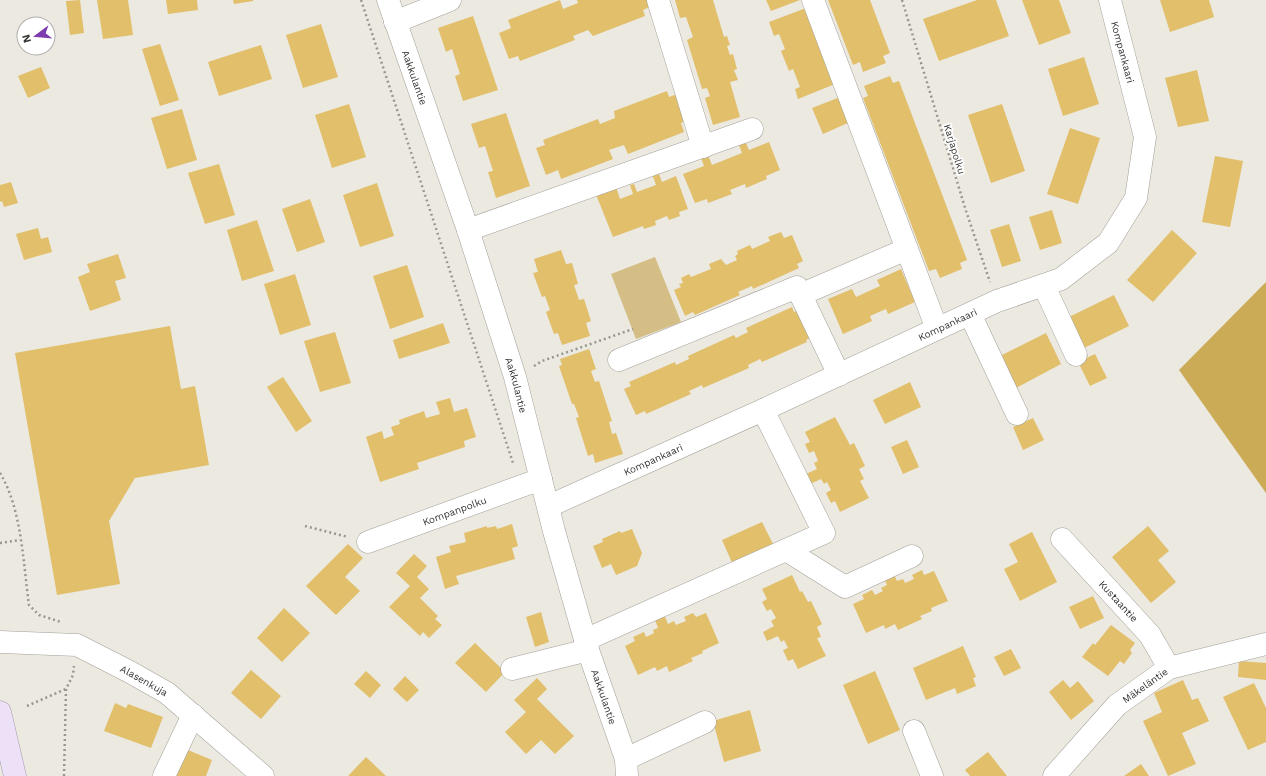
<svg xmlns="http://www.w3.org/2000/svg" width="1266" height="776" font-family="'Work Sans',sans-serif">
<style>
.green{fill:#d5be86}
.forest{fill:#ccab57}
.building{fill:#e1bf6b}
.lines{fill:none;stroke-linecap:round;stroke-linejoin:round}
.minor-casing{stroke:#a3a099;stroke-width:23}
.major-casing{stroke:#a498af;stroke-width:23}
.path{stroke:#989690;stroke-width:2.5;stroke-dasharray:2 3;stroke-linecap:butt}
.minor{stroke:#fff;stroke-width:22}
.major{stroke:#ece1f7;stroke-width:22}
.labels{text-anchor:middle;stroke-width:3.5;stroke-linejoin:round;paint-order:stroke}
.street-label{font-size:10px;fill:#363532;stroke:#fff}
</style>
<rect width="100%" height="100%" fill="#ece9e1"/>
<path class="green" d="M655,257L681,322L636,339L611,274Z"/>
<path class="forest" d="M1266,282V493L1179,370Z"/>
<path class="building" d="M80,0L84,33L70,35L66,1Z
M97,0H128L133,35L103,39Z
M166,0H197L198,10L168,14Z
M233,0H253V1L234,4Z
M560,0L563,9L578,3L577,0H652L654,5L643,10L645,16L593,36L588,30L573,36L575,40L520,61L518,56L509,59L499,33L511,28L508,20Z
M675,0H713L724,37L727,36L730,45L727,46L730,55L733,54L737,69L734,70L738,80L730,82L740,117L713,125L705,98L710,96L707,88L702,89L687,40L693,37L686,17L680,18Z
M766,0H800L771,11Z
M828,0H870L890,53L883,56L886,63L863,72L860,62L853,65Z
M977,0H996L1009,36L939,61L923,19Z
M1022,0H1059L1071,33L1039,45Z
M1160,0H1209L1214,17L1170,32Z
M806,8L835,84L798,99L795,89L800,87L793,69L789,71L781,51L785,49L779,34L774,36L769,22Z
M473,16L498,90L463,101L455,76L460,74L452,49L446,52L438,28Z
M321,24L338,77L303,88L286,35Z
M160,44L179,100L160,106L142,49Z
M261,45L272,79L219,96L208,62Z
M1084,57L1099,104L1063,116L1048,69Z
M41,67L50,88L28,98L18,76Z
M1197,70L1209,121L1178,127L1165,78Z
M890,76L893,83L899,81L967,260L960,263L962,269L940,278L936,269L929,271L863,98L868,96L864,86Z
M667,91L669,97L680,93L690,119L681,123L684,132L628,154L624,145L609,150L613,159L561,179L558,170L546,175L536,148L545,145L543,140L598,119L600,124L615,118L614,111Z
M840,97L850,122L823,134L812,108Z
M349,104L366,157L332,168L315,115Z
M1002,104L1025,171L991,183L968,115Z
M182,109L197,160L167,169L151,118Z
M506,113L530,186L496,198L488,172L493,171L485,146L479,148L471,124Z
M1070,128L1100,138L1078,204L1047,194Z
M769,142L780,170L766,176L767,179L746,188L745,184L730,190L732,194L708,203L707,199L695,203L683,174L704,166L701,158L708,155L712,165L742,153L739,145L746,143L749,150Z
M1215,156L1243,161L1230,227L1202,222Z
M219,164L235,215L205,224L188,173Z
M658,171L662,182L676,176L688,209L679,212L680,216L669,220L667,216L655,221L656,225L644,229L643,226L613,237L595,192L615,184L620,199L633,194L630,185L634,184L637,192L656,185L652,174Z
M11,182L18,203L4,207L2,201L0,202V185Z
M377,183L394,236L360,247L343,195Z
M310,199L325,242L297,252L282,209Z
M1052,210L1062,243L1040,250L1029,217Z
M257,220L274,271L242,281L227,230Z
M1009,224L1021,261L1002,267L990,230Z
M38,228L41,239L48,237L52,252L24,260L16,234Z
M1172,230L1197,253L1153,302L1127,280Z
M781,232L784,238L792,235L803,261L797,264L799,268L753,289L752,286L738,292L740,295L695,315L693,312L685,316L674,290L681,287L679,284L683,283L681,278L689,274L691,277L711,269L709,264L721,259L726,265L737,260L735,256L738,254L737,251L750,245L752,249L770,241L768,237Z
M561,250L566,264L572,263L578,284L574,285L579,300L584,299L591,321L586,323L590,336L562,345L558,333L554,334L546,312L550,310L545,296L542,297L533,273L538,272L534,259Z
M118,254L126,278L115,281L121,300L90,311L78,277L90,272L87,264Z
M407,265L424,317L390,329L373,276Z
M901,269L915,302L888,314L886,309L870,316L872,321L843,334L828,299L852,289L856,297L880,286L877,280Z
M295,274L311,325L280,335L264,284Z
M1114,295L1129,326L1082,349L1067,318Z
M792,307L794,312L800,309L812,337L806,340L807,342L762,362L760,359L748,365L749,368L703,388L702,385L689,391L691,394L646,414L645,411L636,415L624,389L631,386L629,382L675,362L676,365L689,359L688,356L734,335L736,338L748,332L746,328Z
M443,323L450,343L399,359L393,340Z
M170,326L181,389L195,386L209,465L135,478L109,521L120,584L57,595L15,353Z
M335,332L351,383L320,392L304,341Z
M1046,333L1061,364L1014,389L998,357Z
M589,349L596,369L591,371L595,382L599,381L612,421L609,422L612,434L616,433L623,454L595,463L593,454L588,456L576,418L579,417L574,404H572L559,366L562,365L560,359Z
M1095,354L1107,378L1090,386L1078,362Z
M283,377L312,421L296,432L267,387Z
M910,382L921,407L885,424L873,400Z
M450,398L454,412L467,408L476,437L464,441L465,447L417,463L419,469L380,482L366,437L382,431L384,439L394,435L391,427L400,424L399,420L424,411L426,418L440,414L436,402Z
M835,417L850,445L854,443L865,466L859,469L864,479L860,481L869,498L840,512L835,501L831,503L826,493L831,490L827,482L824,484L821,479L810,484L806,474L817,469L814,463L818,461L814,451L809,453L805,444L810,442L805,432Z
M1033,418L1044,440L1023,450L1013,427Z
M907,440L919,467L903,474L891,447Z
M762,522L775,548L734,567L722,540Z
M512,524L518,546L512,548L515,559L456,576L459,584L445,589L436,557L451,552L449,546L466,542L464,533L487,526V528L496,526L497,529Z
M1148,526L1169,551L1158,560L1176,582L1151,603L1112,557Z
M632,529L642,553L637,566L616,575L611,564L602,568L593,546L603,542L602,539L620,531L621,533Z
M1032,532L1057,582L1020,601L1004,569L1018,562L1009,544Z
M348,544L363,558L345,577L360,591L336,615L306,586Z
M414,554L427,566L417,577L429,589L420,598L438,616L435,619L442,625L429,638L423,632L420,636L389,607L410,586L396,573Z
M892,570L897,581L903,579L905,583L914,579L912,575L922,570L924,575L934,571L948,601L931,608L932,611L920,616L922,619L898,630L895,624L885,629L884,625L866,633L853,604L864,599L862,595L872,590L875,595L883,591L881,588L887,585L882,574Z
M792,575L800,592L802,591L808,602L811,601L822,624L817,627L821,637L817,638L826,656L798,669L793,659L788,661L783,650L788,648L784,640L781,642L778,636L767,641L763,632L774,626L771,621L776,618L771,609L767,611L762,602L767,599L762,589Z
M1093,596L1104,618L1080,629L1069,607Z
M284,608L310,633L282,662L257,638Z
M541,612L549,642L535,647L526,617Z
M663,612L668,624L674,621L676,625L686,621L684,617L693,613L696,617L706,613L719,643L702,651L703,653L691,658L693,661L669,672L667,666L657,671L655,667L638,675L625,646L635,641L633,637L644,632L646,637L654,633L653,630L658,628L654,617Z
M1111,625L1135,643L1130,650L1132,653L1124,664L1120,661L1108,676L1082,657L1093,643L1095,645Z
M475,643L505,672L486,692L455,663Z
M963,646L976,677L973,678L976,686L957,694L955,688L926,700L913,668Z
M1011,649L1021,668L1004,676L994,657Z
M1239,661L1266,663V680L1238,677Z
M251,670L281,696L261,719L231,693Z
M366,671L381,685L370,698L354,684Z
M875,671L900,730L868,744L843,685Z
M405,676L419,690L407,702L393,689Z
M537,678L547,689L537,699L574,736L555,754L541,740L526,754L505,732L526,712L514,700Z
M1063,680L1070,688L1078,681L1094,701L1071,720L1049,692Z
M1183,680L1192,700L1198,698L1209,721L1182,733L1196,764L1168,776L1143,721L1162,712L1154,693Z
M1254,683L1266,708V742L1248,750L1223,697Z
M115,703L126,708L128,704L163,717L151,748L104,731Z
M750,710L761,751L724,762L713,721Z
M183,748L212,760L206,776H171Z
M988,752L1007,776H970L965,770Z
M366,757L386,776H348Z
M1141,764L1149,776H1124Z"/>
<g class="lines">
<defs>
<g id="minor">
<path id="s1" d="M388,0L468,230L515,377L554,531L588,650L626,759L627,776"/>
<path d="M658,0L703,147"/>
<path d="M813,0L937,329"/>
<path d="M395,22L450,0"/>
<path d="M468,230L752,129"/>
<path d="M1044,286L1076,355"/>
<path d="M800,295L907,249"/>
<path d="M970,314L1017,414"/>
<path d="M619,360L797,287L839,375"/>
<path id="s2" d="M549,506L763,410L997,301L1061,279L1108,243L1136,198L1145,137L1110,0"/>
<path id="s3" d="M1062,539L1150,635L1169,668"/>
<path id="s4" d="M368,542L541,479"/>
<path d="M786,550L845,587L912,556"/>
<path d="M585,640L824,533L763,410"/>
<path id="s5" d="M0,642L77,645L130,672L167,693L263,776"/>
<path d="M512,669L588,650"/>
<path d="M914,731L932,776"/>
<path d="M626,759L705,722"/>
<path d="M164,776L193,715"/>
<path id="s6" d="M1054,776L1117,705L1169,668L1266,644"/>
</g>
<path id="major" d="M0,712L15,776"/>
</defs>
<use href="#minor" class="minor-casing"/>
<use href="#major" class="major-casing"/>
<path class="path" d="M361,0L513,463
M902,0L966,211L990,282
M534,366L542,361L633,329
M0,473C22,509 23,563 29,605L39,615L61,622
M305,526L348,537
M0,543L20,540
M27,706L66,689
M64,776L66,689L73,675L74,666"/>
<use href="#minor" class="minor"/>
<use href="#major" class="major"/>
</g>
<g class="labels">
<g class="street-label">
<text transform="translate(1123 52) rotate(75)" y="4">Kompankaari</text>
<text dy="4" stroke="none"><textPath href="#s1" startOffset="82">Aakkulantie</textPath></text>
<text transform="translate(955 149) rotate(73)" y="4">Karjapolku</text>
<text dy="4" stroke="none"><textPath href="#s2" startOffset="438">Kompankaari</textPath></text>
<text dy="4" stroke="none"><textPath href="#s1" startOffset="406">Aakkulantie</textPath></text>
<text dy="4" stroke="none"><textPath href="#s2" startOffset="114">Kompankaari</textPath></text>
<text dy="4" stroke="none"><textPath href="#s4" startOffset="92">Kompanpolku</textPath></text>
<text dy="4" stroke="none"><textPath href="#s3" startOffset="84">Kustaantie</textPath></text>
<text dy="4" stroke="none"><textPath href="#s5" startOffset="153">Alasenkuja</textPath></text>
<text dy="4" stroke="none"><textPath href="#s6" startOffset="129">Mäkeläntie</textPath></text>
<text dy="4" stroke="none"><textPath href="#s1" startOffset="730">Aakkulantie</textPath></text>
</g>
</g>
<g transform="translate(36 36) rotate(254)"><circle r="19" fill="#ffffff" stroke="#afaead"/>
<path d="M0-3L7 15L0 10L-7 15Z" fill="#7e3baf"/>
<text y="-6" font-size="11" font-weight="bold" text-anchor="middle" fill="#363532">N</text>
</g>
</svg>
